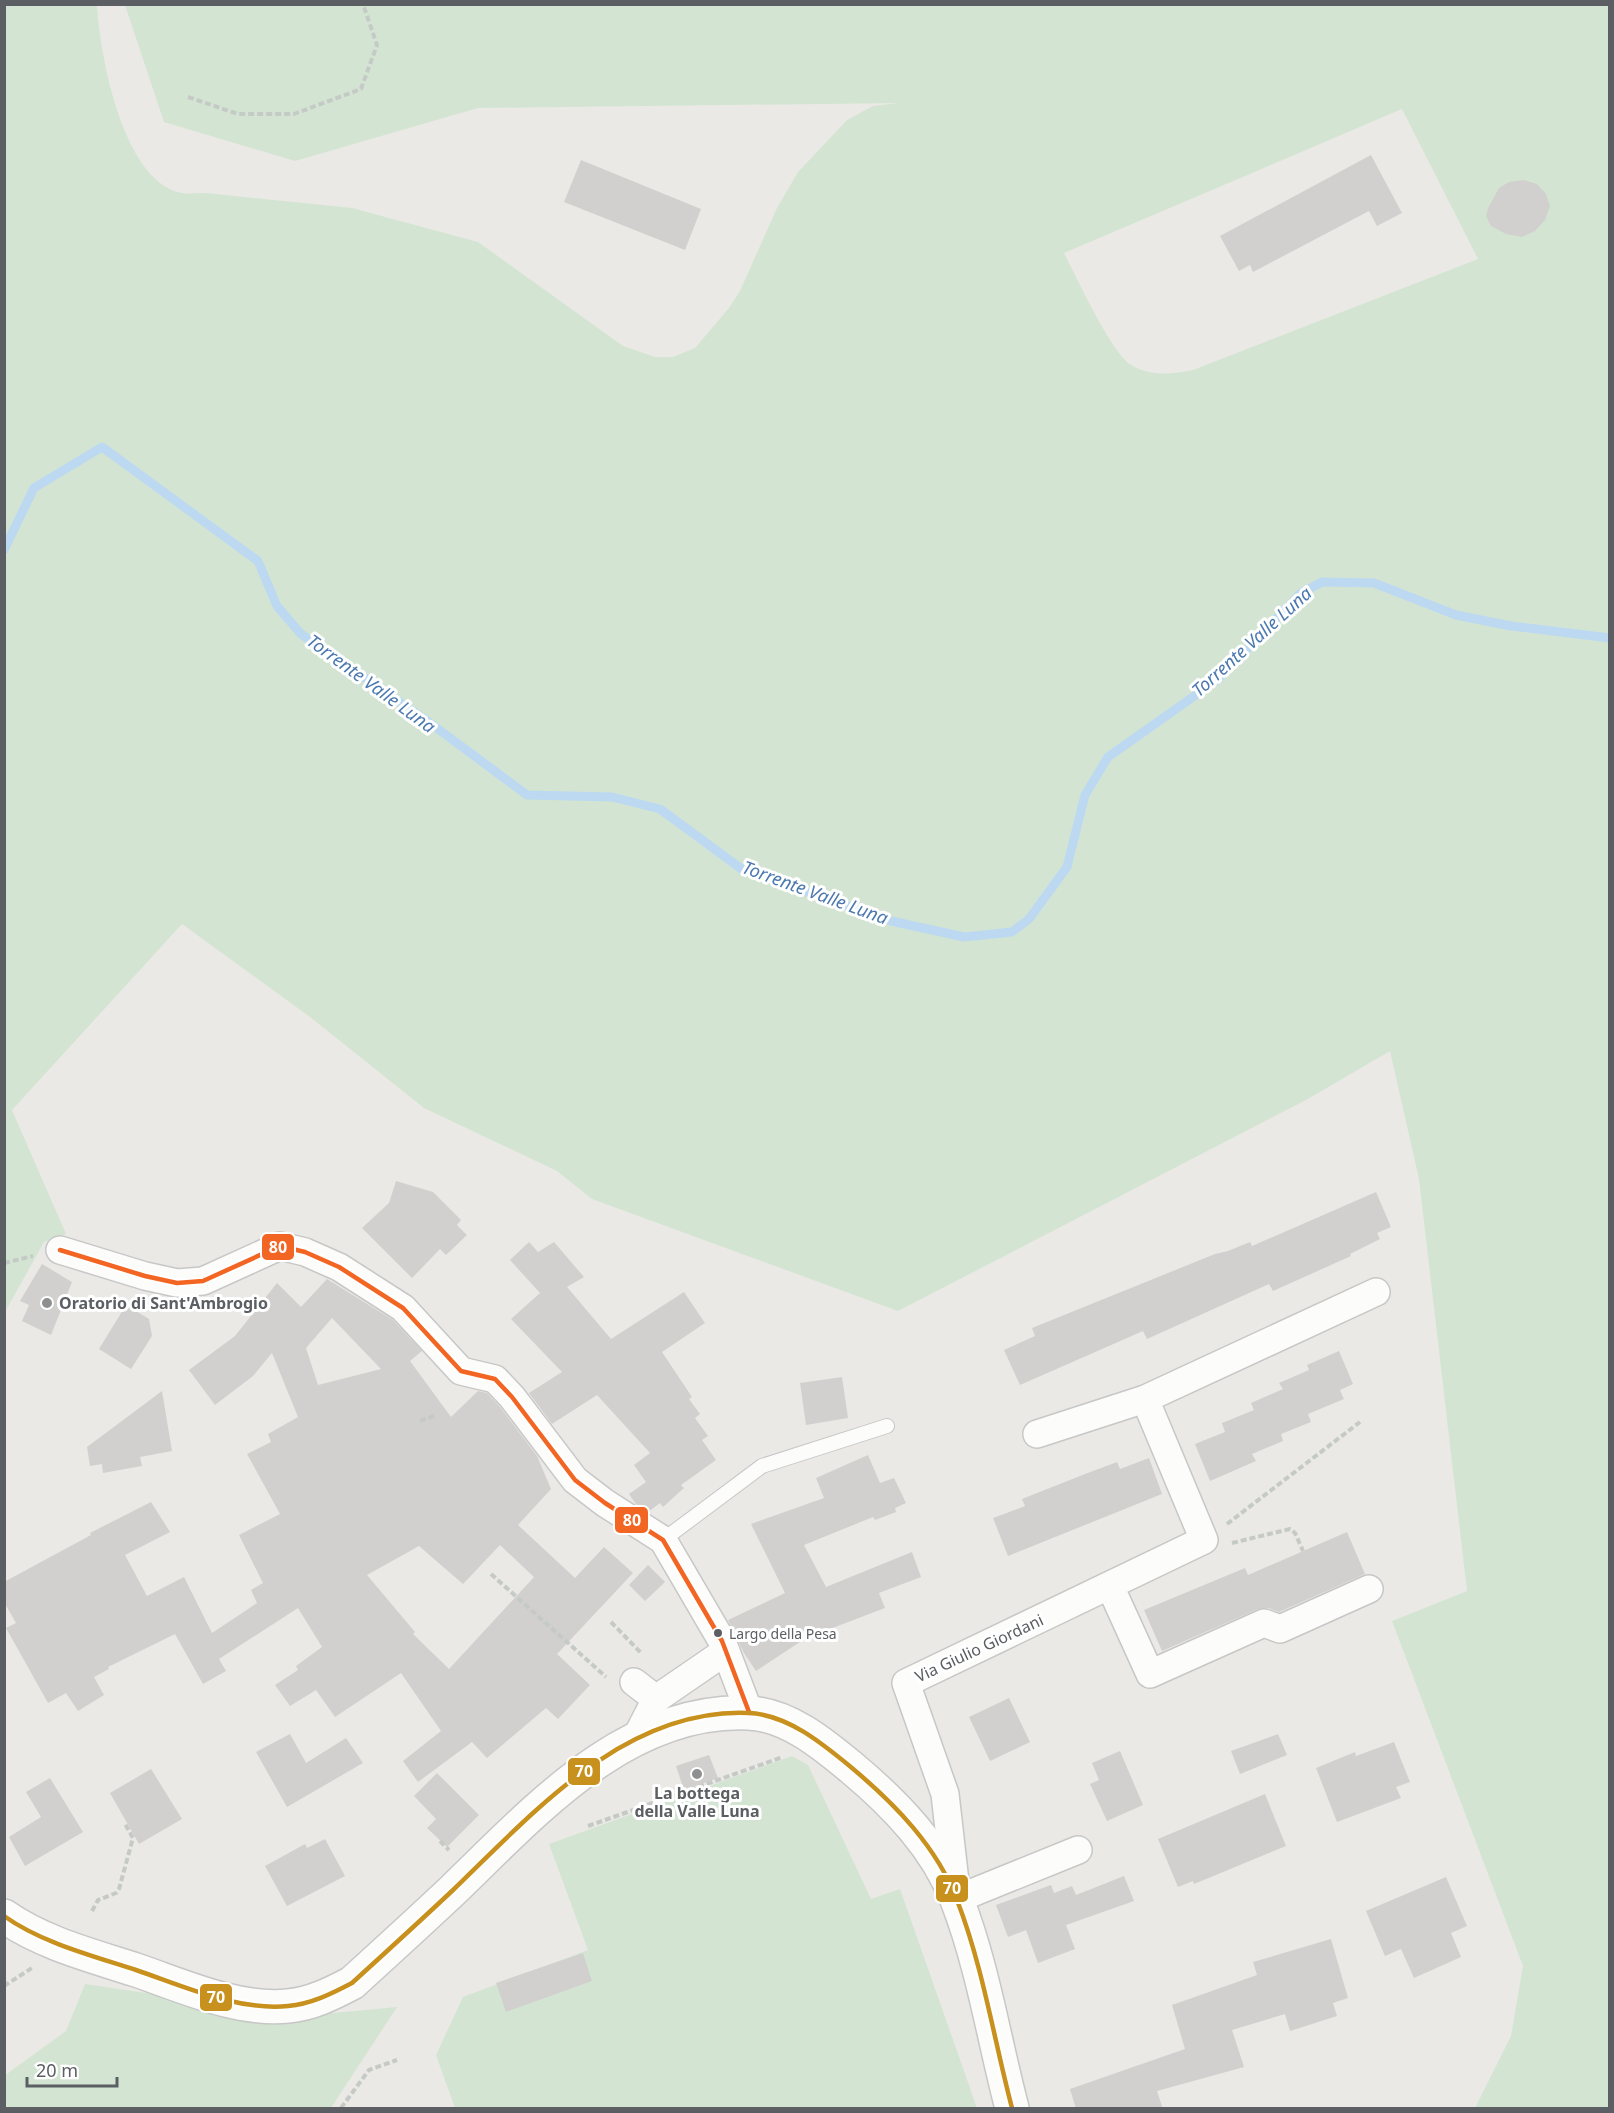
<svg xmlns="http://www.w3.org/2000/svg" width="1614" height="2113" font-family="'Noto Sans',sans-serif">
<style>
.green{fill:#d3e5d2;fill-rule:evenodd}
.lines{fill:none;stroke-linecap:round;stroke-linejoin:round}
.stream{stroke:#bcd9f1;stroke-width:9}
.building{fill:#d1d0ce;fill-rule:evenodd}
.service-casing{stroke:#c7c7c7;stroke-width:16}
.minor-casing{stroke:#c7c7c7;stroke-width:30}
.tertiary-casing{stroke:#c7c7c7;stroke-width:36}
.path{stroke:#c5cac7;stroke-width:4;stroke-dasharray:6 3;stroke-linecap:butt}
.service{stroke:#fcfcfb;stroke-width:14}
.minor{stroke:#fcfcfb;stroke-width:27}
.tertiary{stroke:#fcfcfb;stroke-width:33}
.bus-1-casing{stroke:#fff;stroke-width:9}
.bus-2-casing{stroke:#fff;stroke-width:9}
.bus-1{stroke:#f26522;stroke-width:4.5}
.bus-2{stroke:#c8901d;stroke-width:4.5}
.poi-dot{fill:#8d8f90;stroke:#fff;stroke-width:2}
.bus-dot{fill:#5b5e62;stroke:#fff;stroke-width:2}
.labels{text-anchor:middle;stroke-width:6;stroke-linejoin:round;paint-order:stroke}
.bus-label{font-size:14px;fill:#5b5e62;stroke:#fff;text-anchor:start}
.poi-label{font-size:16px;font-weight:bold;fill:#5b5e62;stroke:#fff;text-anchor:start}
.street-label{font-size:16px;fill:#5b5e62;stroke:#fff}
.water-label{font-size:18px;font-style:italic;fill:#4b79af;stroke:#fff}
.line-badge{stroke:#fff;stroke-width:2}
.badge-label{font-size:16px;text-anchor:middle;font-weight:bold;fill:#fff}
</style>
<rect width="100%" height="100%" fill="#eae9e5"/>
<path class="green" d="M5,5H97C100,55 121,170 174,191C185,195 195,193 206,193L352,208L478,242L623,346L655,357H673L695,348L729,308L740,291L777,208L798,172L847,120L873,106L899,103L478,108L295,161L164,122L125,5H1609V2108H1475L1511,2036L1523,1966L1392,1621L1467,1591L1419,1179L1390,1051L1306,1100L898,1311L592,1199L557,1171L424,1108L310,1017L182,924L12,1110L66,1234L44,1242L5,1312ZM1402,109L1478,259L1193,370C1173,374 1148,377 1130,364C1111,352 1076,276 1064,253Z
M792,1756L808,1765L871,1899L900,1889L977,2108H455L436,2055L463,1997L588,1950L549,1844Z
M85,1984L301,2016L397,2007L331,2108H5L4,2076L66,2031Z"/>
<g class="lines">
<path class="stream" d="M4,550L34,488L102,447L258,561L277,606L301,634L430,723L527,795L612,797L660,809L743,870L891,921L964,937L1012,932L1029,919L1067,867L1085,795L1108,757L1217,680L1301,593L1322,582L1374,583L1456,615L1511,626L1610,638"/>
</g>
<path class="building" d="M1371,155L1402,213L1377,226L1369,211L1253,272L1250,265L1239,271L1220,236Z
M581,160L701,209L685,250L564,202Z
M1524,180L1537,184L1546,194L1550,206L1545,220L1535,231L1522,237L1506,234L1491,226L1486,216L1488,208L1499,188L1509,182Z
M396,1181L433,1192L461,1220L457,1225L467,1235L446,1255L440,1249L412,1278L362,1228L389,1203Z
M1376,1192L1391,1227L1377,1233L1380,1239L1350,1254L1351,1256L1273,1291L1269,1284L1147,1339L1143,1331L1020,1385L1004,1350L1035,1336L1032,1328L1215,1254L1228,1251L1250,1242L1252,1246Z
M529,1242L538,1252L554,1242L584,1277L567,1287L611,1339L684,1292L705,1323L662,1352L692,1397L689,1399L700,1414L695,1418L708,1436L702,1440L716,1460L681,1485L684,1488L663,1507L660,1503L648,1512L636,1504L629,1494L646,1482L634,1465L650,1453L597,1395L552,1424L529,1393L562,1372L511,1319L540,1293L510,1260Z
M42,1264L72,1282L51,1335L22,1321L29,1305L20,1301Z
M327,1279L393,1320L422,1351L410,1361L451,1417L478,1391L487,1393L500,1407L537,1456L551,1489L518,1525L575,1578L604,1547L633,1573L557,1654L590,1685L558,1719L546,1708L487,1758L472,1742L418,1782L403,1761L441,1731L401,1673L335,1717L316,1690L290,1706L275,1685L298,1670L296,1666L322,1647L298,1608L219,1659L226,1671L203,1684L175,1634L108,1667L109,1669L94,1677L104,1695L78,1711L66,1693L48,1703L6,1628L16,1623L4,1602V1582L91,1535L90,1533L151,1502L170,1532L125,1555L147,1596L184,1577L212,1633L257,1603L251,1590L263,1583L239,1535L280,1514L247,1454L271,1442L268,1434L298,1417L272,1353L253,1376L215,1405L189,1370L235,1336L277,1283L301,1307ZM332,1318L381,1369L318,1385L306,1348ZM500,1545L534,1577L449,1669L413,1634L415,1632L367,1575L419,1546L463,1584Z
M126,1305L149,1319L152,1336L131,1369L99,1349Z
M1339,1351L1353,1384L1340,1390L1344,1399L1308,1414L1311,1422L1281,1434L1283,1441L1252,1454L1256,1461L1210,1481L1195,1444L1225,1432L1222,1423L1254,1410L1251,1403L1283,1389L1279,1383L1309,1370L1307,1365Z
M842,1377L848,1418L806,1425L800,1383Z
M162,1391L172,1451L140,1457L142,1466L103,1473L102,1464L90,1466L87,1447Z
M868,1455L880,1483L894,1478L906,1503L895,1508L896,1512L875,1520L873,1517L804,1545L826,1587L912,1552L921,1577L879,1593L885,1608L806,1638L756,1671L744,1653L728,1620L785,1593L751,1524L824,1498L816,1478Z
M1149,1458L1162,1494L1008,1556L993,1518L1025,1506L1022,1499L1085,1474L1117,1462L1120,1469Z
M1347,1532L1365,1574L1279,1612L1269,1608L1258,1609L1162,1651L1144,1610L1245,1568L1248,1575Z
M648,1565L665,1582L645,1601L629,1585Z
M1009,1698L1030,1742L990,1761L969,1717Z
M290,1734L306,1763L346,1738L363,1763L287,1807L256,1752Z
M1278,1734L1287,1755L1240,1774L1231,1751Z
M1394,1742L1410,1782L1396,1787L1401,1798L1337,1822L1316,1768L1355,1752L1356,1756Z
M1120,1751L1143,1805L1107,1821L1090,1784L1099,1780L1092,1763Z
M709,1755L718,1778L684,1790L676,1766Z
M151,1769L182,1819L139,1844L110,1793Z
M437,1773L479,1815L447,1847L427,1828L436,1819L414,1796Z
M50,1778L83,1832L25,1866L9,1837L41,1817L26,1792Z
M1265,1794L1286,1846L1194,1884L1193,1881L1178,1887L1158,1839Z
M325,1839L345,1876L287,1906L265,1866L305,1844L307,1848Z
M1124,1876L1134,1901L1066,1925L1075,1949L1038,1963L1026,1930L1008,1937L996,1905L1051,1885L1054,1893L1072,1886L1076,1895Z
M1446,1877L1467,1926L1451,1933L1461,1957L1414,1978L1401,1949L1385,1956L1366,1911Z
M1331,1939L1348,1998L1333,2003L1337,2016L1290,2031L1285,2014L1232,2030L1244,2067L1157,2091L1163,2109H1076L1070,2089L1185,2049L1172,2005L1257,1975L1253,1962Z
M583,1953L592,1981L506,2012L496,1983Z"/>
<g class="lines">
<defs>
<path id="service" d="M663,1540L762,1466L887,1426"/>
<path id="minor" d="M60,1250L145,1276L177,1283L203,1281L280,1246L305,1252L339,1267L403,1308L461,1371L495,1379L512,1397L575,1480L605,1503L663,1540L722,1641L749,1712
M1037,1434L1145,1399
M1110,1586L1150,1674L1264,1623L1280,1629L1369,1589
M634,1682L656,1699
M636,1738L656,1699L726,1651
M1078,1850L957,1899L945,1794L906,1683L1204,1540L1145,1399L1376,1292"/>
<path id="tertiary" d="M4,1916C42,1943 93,1956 136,1970C183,1986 237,2011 288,2006C311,2004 331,1994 352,1983C385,1953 419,1922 452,1891C533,1813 625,1708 748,1713C787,1714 823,1744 852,1768C895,1804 937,1847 957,1900C983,1967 994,2040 1012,2108"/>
</defs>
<use href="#service" class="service-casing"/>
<use href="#minor" class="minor-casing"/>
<use href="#tertiary" class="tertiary-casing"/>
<path class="path" d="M188,97L238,114H294L361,89L377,45L363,4
M4,1263L33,1256
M420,1421L436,1415
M1227,1524L1360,1422
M1232,1543L1290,1529L1295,1533L1303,1551
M491,1574L606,1677
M611,1622L642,1654
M588,1826L783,1757
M440,1841L449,1850
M92,1911L98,1900L116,1893L119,1889L133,1838L124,1822
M4,1986L32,1968
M341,2108L369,2070L397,2060"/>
<use href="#service" class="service"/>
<use href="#minor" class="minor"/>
<use href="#tertiary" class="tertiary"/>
<defs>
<path id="bus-1" d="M60,1250L145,1276L177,1283L203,1281L280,1246L305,1252L339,1267L403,1308L461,1371L495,1379L512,1397L575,1480L605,1503L663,1540L722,1641L749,1712"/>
<path id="bus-2" d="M4,1916C42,1943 93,1956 136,1970C183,1986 237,2011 288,2006C311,2004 331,1994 352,1983C385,1953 419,1922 452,1891C533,1813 625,1708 748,1713C787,1714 823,1744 852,1768C895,1804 937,1847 957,1900C983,1967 994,2040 1012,2108"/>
</defs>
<use href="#bus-1" class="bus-1-casing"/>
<use href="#bus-2" class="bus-2-casing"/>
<use href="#bus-1" class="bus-1"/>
<use href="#bus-2" class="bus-2"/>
</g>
<g class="poi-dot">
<circle cx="47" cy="1303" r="6"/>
<circle cx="697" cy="1774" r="6"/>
</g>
<circle class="bus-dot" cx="718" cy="1633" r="5"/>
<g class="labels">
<g class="bus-label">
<text x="729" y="1639">Largo della Pesa</text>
</g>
<g class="poi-label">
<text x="59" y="1309">Oratorio di Sant'Ambrogio</text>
<text x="697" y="1799" text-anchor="middle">La bottega<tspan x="697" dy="18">della Valle Luna</tspan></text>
</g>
<g class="street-label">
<text transform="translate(979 1648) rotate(-25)" y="6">Via Giulio Giordani</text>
</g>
<g class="water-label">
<text transform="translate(1252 642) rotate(-42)" y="6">Torrente Valle Luna</text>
<text transform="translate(371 684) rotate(36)" y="6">Torrente Valle Luna</text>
<text transform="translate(815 893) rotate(20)" y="6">Torrente Valle Luna</text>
</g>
</g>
<g class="line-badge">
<rect x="261" y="1233" width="34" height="28" rx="6" fill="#f26522"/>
<rect x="614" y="1506" width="35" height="28" rx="6" fill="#f26522"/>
<rect x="567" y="1757" width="34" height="29" rx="6" fill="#c8901d"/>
<rect x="935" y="1874" width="34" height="29" rx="6" fill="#c8901d"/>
<rect x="199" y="1983" width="34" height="29" rx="6" fill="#c8901d"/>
</g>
<g class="badge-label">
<text x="278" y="1253">80</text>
<text x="632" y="1526">80</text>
<text x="584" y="1777">70</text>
<text x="952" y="1894">70</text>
<text x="216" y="2003">70</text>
</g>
<rect width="1614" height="2113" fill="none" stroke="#5b5e62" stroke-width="12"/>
<path d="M27 2077v9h90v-9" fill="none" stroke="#5b5e62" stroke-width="3"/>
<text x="36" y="2077" font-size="18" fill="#5b5e62" stroke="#ffffff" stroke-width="4.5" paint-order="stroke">20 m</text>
</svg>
